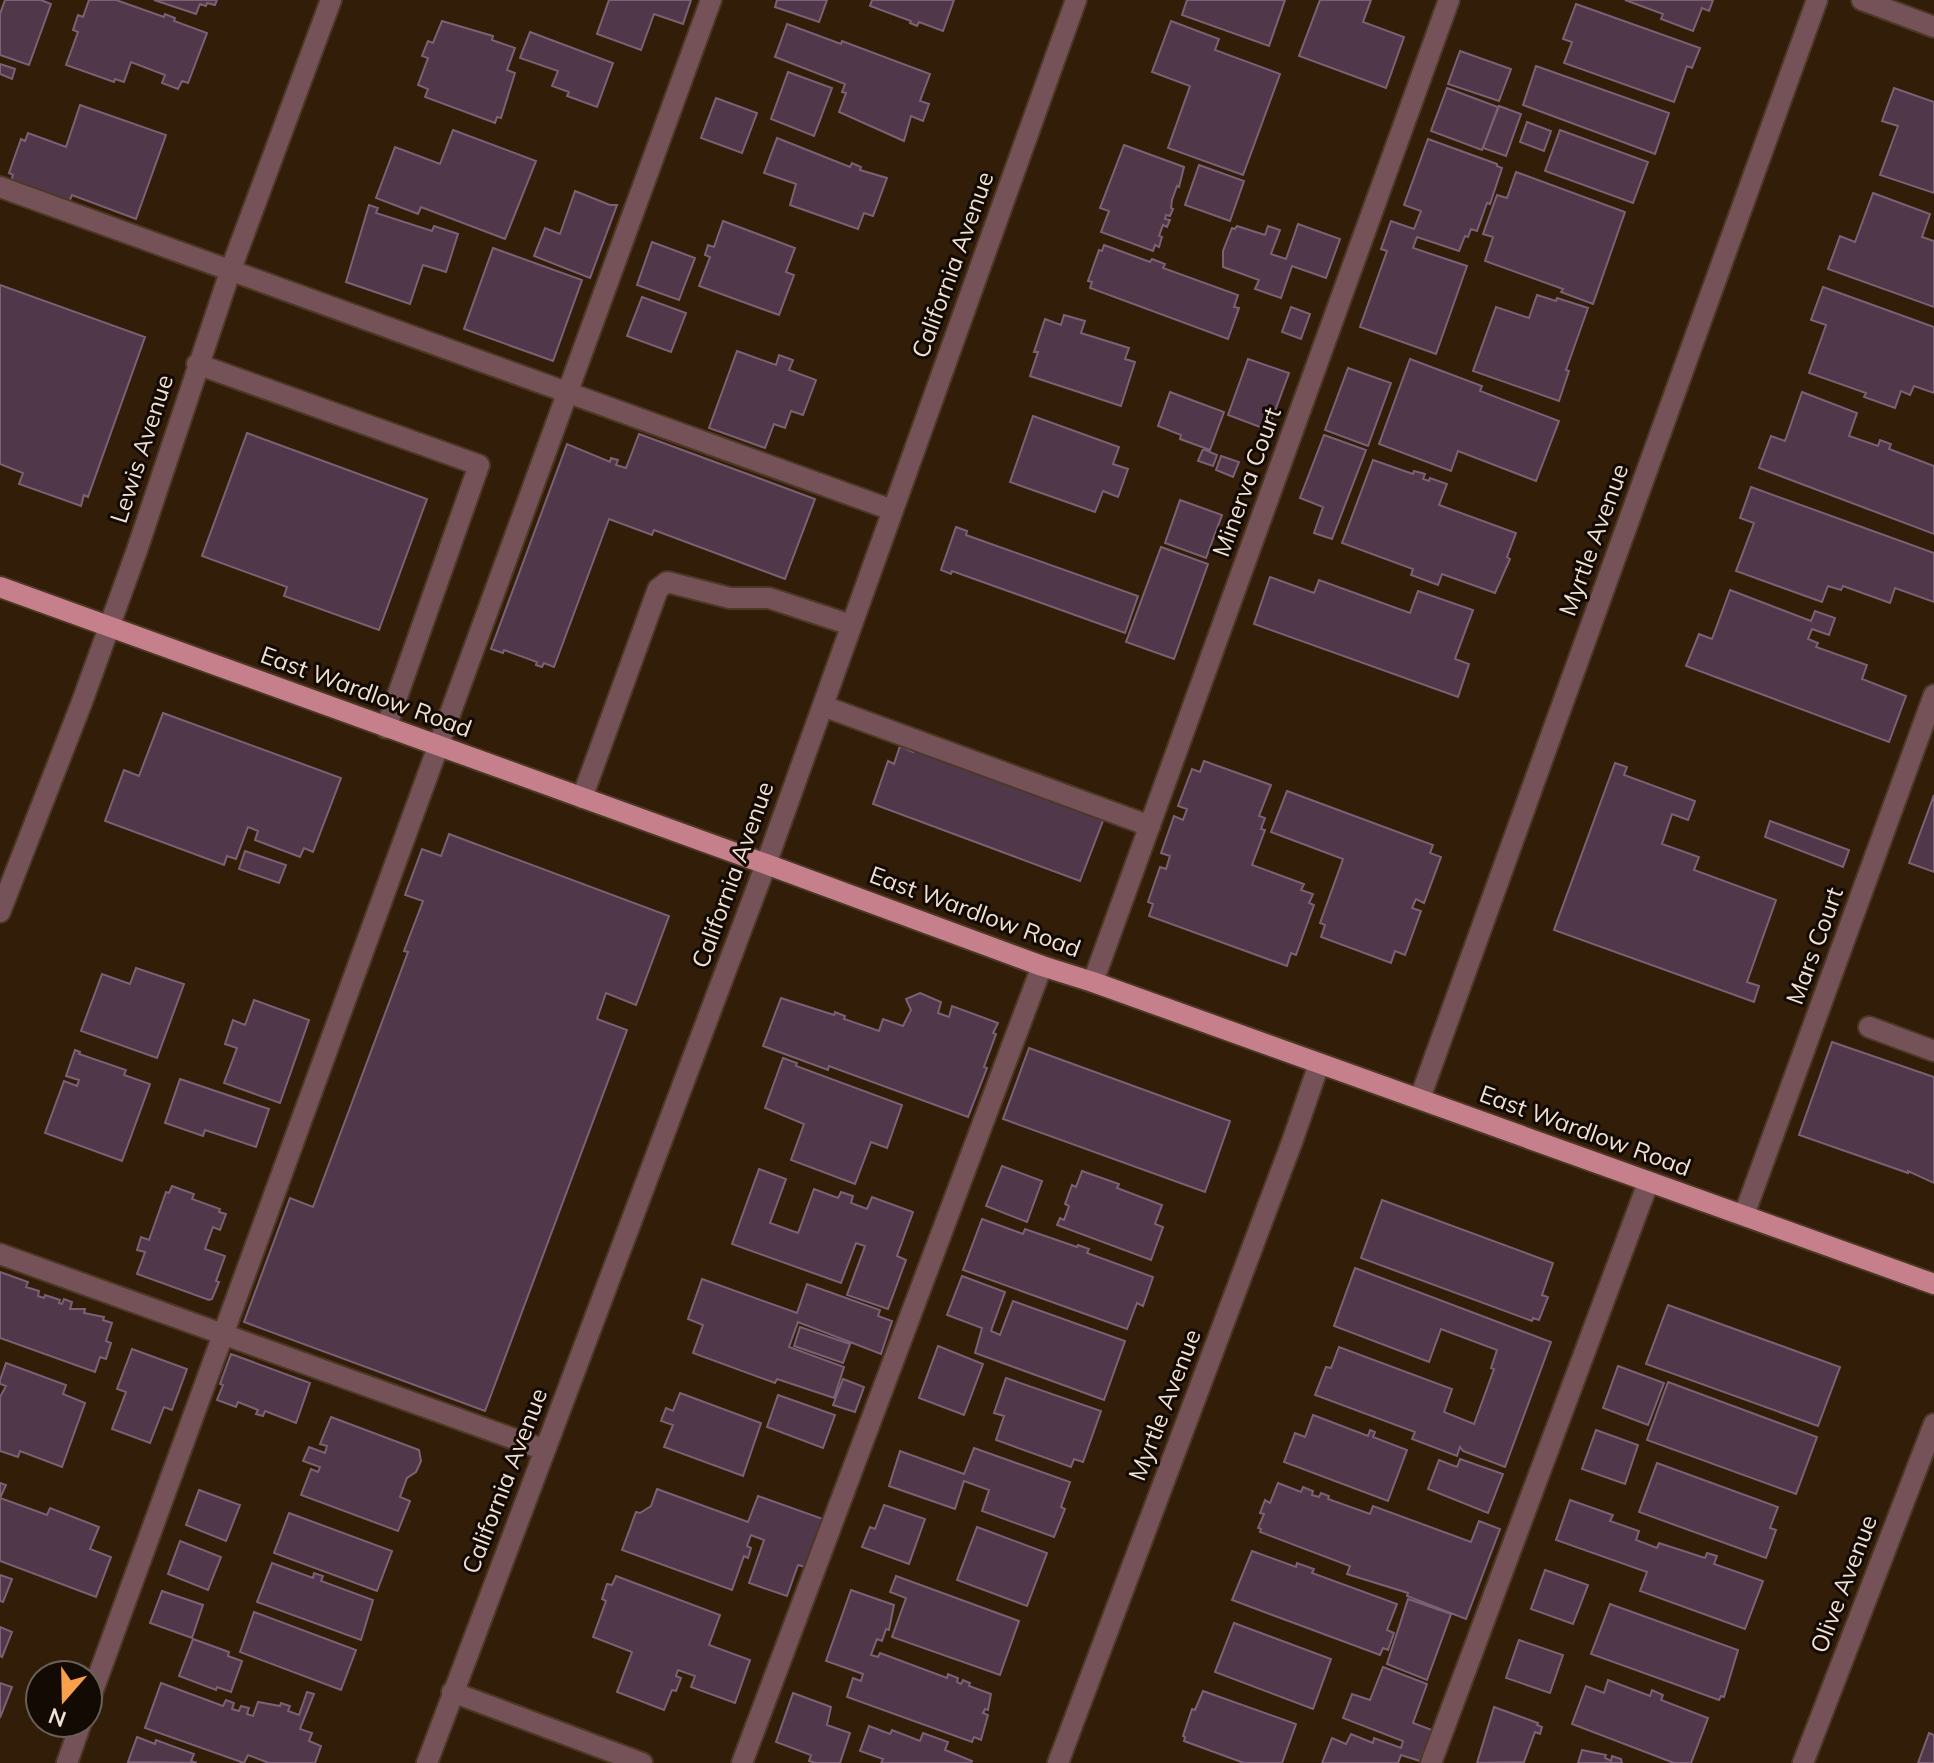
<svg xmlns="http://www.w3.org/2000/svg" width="1934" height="1763" font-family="Mulish,sans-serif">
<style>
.building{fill:#50374a;stroke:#7c6074;stroke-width:2}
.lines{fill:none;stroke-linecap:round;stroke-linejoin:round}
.minor-casing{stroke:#4d3826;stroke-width:24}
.major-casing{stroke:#4d3826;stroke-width:24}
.minor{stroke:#745257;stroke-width:20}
.major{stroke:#c5808c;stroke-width:20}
.labels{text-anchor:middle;stroke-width:6;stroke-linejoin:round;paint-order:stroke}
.street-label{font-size:24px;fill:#f0e1d5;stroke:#130a03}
</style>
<rect width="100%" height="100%" fill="#321d09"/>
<path class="building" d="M5,0H41L51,4L29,65L0,55V14Z
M89,0H116L164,17L165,14L175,18L174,21L207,33L188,83L182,81L178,89L162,83L165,75L131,62L124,82L115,79L114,82L66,65L78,32L73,30L78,15L83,17Z
M154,0H217L215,5L207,3L206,6L200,4L196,14Z
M609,0H691L683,24L654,14L641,50L597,34Z
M777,0H827L819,22L775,7Z
M872,0H954L943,31L919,22L917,26L910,23L911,21L870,6Z
M1187,0H1285L1269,46L1182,15Z
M1320,0H1371L1363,22L1404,37L1386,88L1299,56Z
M1625,0H1713L1709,11L1702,8L1693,31L1661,19L1663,14Z
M1576,4L1700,48L1692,68L1687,66L1674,102L1564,63L1572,42L1563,39Z
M442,21L493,36L492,40L515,48L507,70L515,73L501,118L497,117L495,123L425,97L428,89L418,85L428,58L422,56L428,41L433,43Z
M1171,21L1219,39L1215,50L1280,74L1243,175L1168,148L1190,86L1152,72Z
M787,24L841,44L842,41L930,74L920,101L929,104L923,121L911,116L904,141L839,112L846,93L842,92L845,84L775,57Z
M530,32L613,63L597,107L567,96L569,92L552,86L558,71L520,58Z
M1460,51L1511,69L1499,101L1448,84Z
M0,64L15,69L12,79L0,74Z
M1536,66L1669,113L1655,154L1523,105Z
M788,72L832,88L814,136L771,119Z
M1447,88L1498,107L1482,150L1431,131Z
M1894,88L1934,102V193L1880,175L1898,126L1882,121Z
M716,98L757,113L742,153L701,138Z
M80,105L166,135L136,219L72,195L69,202L11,181L13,175L9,173L21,139L25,141L28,133L66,147Z
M1499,106L1521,114L1506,156L1483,148Z
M1527,122L1551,131L1544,151L1520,142Z
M453,130L536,161L505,239L421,207L418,214L376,198L395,147L440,164Z
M1560,130L1648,162L1633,203L1545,171Z
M777,138L850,167L852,163L861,167L860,170L887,178L873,216L864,213L858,229L790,205L796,184L764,173Z
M1428,139L1497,164V166L1502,168L1490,204L1487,203L1477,231L1471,229L1468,237L1465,236L1459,251L1417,237L1413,248L1467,266L1436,354L1360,327L1387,251L1381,249L1391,221L1414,229L1421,211L1404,205Z
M1124,145L1184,167L1179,187L1177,186L1172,200L1171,208L1173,209L1170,216L1166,215L1165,219L1170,220L1167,227L1163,225L1159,236L1162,237L1159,247L1155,245L1153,251L1101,232L1109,211L1100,208Z
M1199,165L1244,181L1230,221L1185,205Z
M1516,172L1625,212L1593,304L1561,292L1563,289L1485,261L1493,237L1483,234L1497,195L1507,198Z
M575,191L610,205H617L590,278L534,256L545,228L560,234Z
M1873,193L1930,214L1922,237L1934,241V307L1828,269L1840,236L1855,242Z
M369,205L378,208L376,213L432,231L434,226L458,234L446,272L423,265L410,304L346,282Z
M723,221L795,248L786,272L794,275L779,315L699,286L710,257L705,255L708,245L714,247Z
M1298,224L1340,239L1326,278L1292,266L1281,298L1255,289L1259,280L1223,267V251L1232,228L1235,229L1237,226L1265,235L1268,226L1280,230L1271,254L1286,259Z
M652,242L695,258L679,300L637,285Z
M1104,245L1150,262L1152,259L1165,264L1163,268L1238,295L1234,307L1239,308L1228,339L1090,288L1092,282L1088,281L1099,250L1102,251Z
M493,248L582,280L553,361L464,329Z
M0,285L145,337L88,497L84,495L81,506L19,484L23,473L0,464Z
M1823,287L1934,327V393L1914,386L1910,395L1901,391L1895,408L1864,397L1866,393L1809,373L1826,325L1811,320Z
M1537,295L1556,301L1557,298L1588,308L1566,370L1569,371L1559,401L1473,371L1496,307L1529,318Z
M642,297L686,313L671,352L627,336Z
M1291,307L1310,314L1301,339L1282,332Z
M1064,315L1085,321L1081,333L1129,348L1125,359L1135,362L1121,406L1030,376L1038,352H1034L1045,319L1061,325Z
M737,351L776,365L779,355L793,360L789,370L816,380L803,415L791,411L785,428L774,424L765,448L709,428Z
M1248,359L1289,373L1268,430L1228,415Z
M1410,359L1482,386L1480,391L1559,421L1536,481L1458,451L1451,471L1379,444Z
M1348,368L1391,383L1368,446L1325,430Z
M1170,392L1224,412L1210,450L1180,439L1181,435L1158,426Z
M1802,392L1857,413L1849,436L1878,446L1880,440L1891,444L1889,449L1934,466V534L1759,468L1771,436L1785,441Z
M1033,416L1119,447L1113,464L1128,469L1118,497L1103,491L1095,512L1010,482Z
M247,433L427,499L379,630L284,596L287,587L202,556Z
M639,434L815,499L785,579L654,530L652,535L609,519L554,667L544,663L542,667L536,665L537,662L504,650L503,653L491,649L567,444L610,462L611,458L618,460L616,465L626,468Z
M1324,435L1366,450L1332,539L1314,533L1323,507L1300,498Z
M1203,449L1217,455L1213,466L1198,461Z
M1221,456L1239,462L1233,477L1216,470Z
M1373,460L1413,474L1414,471L1425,474L1423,479L1429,481L1430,478L1447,484L1439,505L1516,533L1507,557L1510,559L1495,593L1442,574L1438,585L1411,575L1413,569L1342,543Z
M1751,487L1934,553V602L1895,588L1890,603L1843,586L1841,590L1828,586L1822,602L1736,571L1754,523L1740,518Z
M1180,500L1222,515L1206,558L1165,543Z
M956,527L967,531L966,535L1138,596L1125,633L952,571L951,574L941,570Z
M1161,547L1208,564L1174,659L1126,642Z
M1270,577L1314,593L1319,580L1410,613L1418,591L1473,610L1455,659L1469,664L1458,697L1254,624Z
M1730,590L1811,621L1815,611L1835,618L1829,635L1812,629L1808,639L1818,643L1816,647L1867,665L1862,679L1906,696L1889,742L1686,666L1699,634L1712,639Z
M163,713L341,778L313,852L304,848L300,857L255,840L258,831L248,827L236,859L227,856L224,865L105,821L124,770L139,776Z
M916,745L1104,818L1080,881L873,804L888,761L894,764L900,746L913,752Z
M1204,761L1271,785L1259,816L1265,818L1261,829L1265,830L1252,865L1304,884L1301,890L1313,894L1309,903L1314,905L1296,955L1291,953L1287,966L1149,916L1153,904L1148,902L1160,867L1166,869L1170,856L1161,853L1174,816L1183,820L1187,809L1178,806L1192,769L1200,772Z
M1615,763L1627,767L1624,775L1695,801L1688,820L1672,814L1662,844L1699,857L1694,870L1776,900L1747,982L1759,986L1754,1002L1554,930Z
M1287,791L1433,845L1430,853L1441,857L1424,903L1416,899L1412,908L1421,911L1405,955L1395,951L1391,963L1321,937L1325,925L1320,923L1343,859L1271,832Z
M1934,795V872L1909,863Z
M1770,821L1849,850L1843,867L1765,837Z
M449,834L669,916L636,1005L606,993L597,1019L627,1030L485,1411L244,1322L290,1198L313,1207L408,952L404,951L423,901L405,895L422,849L441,856Z
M245,851L286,865L279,883L239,869Z
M136,968L184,984L157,1058L81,1031L102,974L130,984Z
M920,993L941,1002L938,1013L949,1017L952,1006L998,1023L993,1033L996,1034L984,1067L987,1068L968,1117L829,1066L828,1070L763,1046L781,998L834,1015L835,1012L845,1016L844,1019L879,1031L883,1019L903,1026L911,1010L906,999Z
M254,1000L309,1020L280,1103L224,1083L237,1048L225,1044L233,1020L245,1025Z
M1832,1042L1934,1077V1183L1908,1171V1173L1799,1135Z
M1029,1048L1230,1121L1205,1192L1003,1119Z
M75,1050L80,1052L79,1054L126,1070L124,1075L150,1084L122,1161L45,1133L64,1081L77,1086L79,1080L66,1076Z
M783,1058L797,1063L796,1066L902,1105L887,1148L871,1142L855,1184L791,1160L804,1124L765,1108Z
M180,1079L269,1109L256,1147L205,1130L203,1136L165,1123Z
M1002,1166L1042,1181L1027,1222L986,1206Z
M759,1169L786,1179L770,1223L798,1233L814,1189L838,1198L841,1192L853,1196L851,1203L867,1209L872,1197L913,1212L897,1256L906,1260L888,1309L847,1295L865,1246L856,1243L841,1283L732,1244Z
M1082,1171L1119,1184L1117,1188L1162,1205L1155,1224L1163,1227L1151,1260L1057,1225L1060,1218L1064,1220L1069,1206L1065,1204L1072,1185L1076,1187Z
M172,1186L194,1194L192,1199L220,1209L219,1212L226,1214L220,1230L213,1227L205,1249L225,1256L216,1281L219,1282L212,1299L209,1300L137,1274L145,1252L137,1250L141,1237L149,1240L166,1192L169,1193Z
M1382,1200L1553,1263L1542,1295L1548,1297L1539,1320L1533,1318L1532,1321L1361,1258Z
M982,1219L1023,1234L1025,1229L1077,1247L1078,1245L1089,1249L1087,1253L1153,1277L1143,1306L1137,1303L1127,1329L963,1270Z
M1355,1268L1551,1342L1505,1467L1463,1451L1460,1447L1457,1456L1412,1439L1415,1432L1315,1395L1326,1367L1331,1368L1339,1347L1452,1389L1444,1412L1474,1424L1494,1369L1491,1368L1497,1350L1441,1329L1429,1362L1334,1326Z
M0,1272L28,1282L26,1287L39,1291L38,1296L44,1298L45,1295L60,1300L59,1303L62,1304L64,1299L72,1302L70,1309H85L84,1313L104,1317L103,1320L112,1323L106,1341L111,1343L106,1359L100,1357L95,1372L0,1338Z
M962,1276L1005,1292L991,1331L1000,1335L1013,1301L1125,1341L1104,1400L975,1353L982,1328L947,1315Z
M702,1279L797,1313L807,1284L880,1310L878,1316L892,1321L881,1354L798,1322L789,1347L844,1367L834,1398L777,1379L775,1383L693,1353L703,1325L688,1319Z
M1668,1305L1840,1367L1818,1426L1646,1364Z
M800,1327L850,1344L843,1363L794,1346Z
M938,1346L983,1364L964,1415L919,1398Z
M132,1349L187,1369L172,1410L164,1407L150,1443L112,1429L126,1392L117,1389Z
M231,1354L310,1383L296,1423L265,1411L263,1416L256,1414L258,1410L238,1402L236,1407L217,1400L223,1385L220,1384Z
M6,1363L66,1385L63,1394L85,1403L62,1467L20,1451L18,1457L0,1451V1397L6,1386L0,1384V1380Z
M1618,1366L1664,1383L1648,1425L1603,1408Z
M1006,1378L1101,1411L1083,1462L1074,1459L1071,1467L996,1440L1004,1416L994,1413Z
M843,1379L864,1387L855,1412L833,1405Z
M1668,1382L1817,1437L1796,1494L1647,1440Z
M680,1393L761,1423L743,1476L664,1447L673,1425L661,1421L666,1408L673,1411Z
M778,1395L835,1415L823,1448L767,1427Z
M1313,1415L1368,1436L1370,1430L1375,1432L1373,1437L1407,1450L1388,1501L1284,1462L1295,1433L1305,1437Z
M331,1417L419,1450L421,1461L416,1472L407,1478L400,1497L410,1501L398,1531L301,1495L311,1469L318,1472L320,1467L303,1461L309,1447L325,1453L327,1446L320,1444Z
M1596,1430L1638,1445L1625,1484L1582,1469Z
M974,1448L1070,1482L1061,1507L1065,1509L1054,1537L982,1511L989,1490L964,1481L955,1509L889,1486L900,1451L964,1474Z
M1460,1459L1503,1474L1488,1513L1428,1489L1439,1460L1457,1467Z
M1657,1463L1778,1507L1770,1528L1776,1530L1766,1558L1639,1512Z
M0,1483L6,1485L0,1498L47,1515L50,1508L99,1527L90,1549L111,1557L96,1597L0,1561Z
M1278,1483L1301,1492L1303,1487L1313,1491L1312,1495L1319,1497L1321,1493L1329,1496L1328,1499L1370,1514L1373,1506L1471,1542L1479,1521L1500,1529L1466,1619L1407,1596L1408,1593L1347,1574L1350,1566L1260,1532L1261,1529L1258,1528L1264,1514L1260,1513L1265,1500L1270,1503Z
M657,1489L748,1522L758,1496L823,1519L805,1567L798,1565L787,1596L749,1583L764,1540L751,1535L747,1546L751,1548L748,1558L744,1556L732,1590L622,1550L636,1512L640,1513L651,1506Z
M199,1490L240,1505L226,1541L186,1525Z
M1570,1500L1613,1515L1610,1521L1639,1531L1636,1540L1657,1548L1659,1543L1705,1558L1707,1553L1717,1556L1714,1564L1763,1581L1745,1629L1640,1591L1647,1572L1556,1540Z
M884,1505L925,1519L909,1564L862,1547L870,1527L875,1529Z
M289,1513L392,1551L377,1591L274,1553Z
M977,1527L1047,1553L1027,1606L957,1580Z
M180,1541L221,1557L208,1590L168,1574Z
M1252,1551L1296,1567L1297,1563L1314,1569L1312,1573L1397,1604L1387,1630L1394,1633L1388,1650L1383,1648L1380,1655L1232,1600Z
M272,1563L313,1578L314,1573L323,1576L321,1581L373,1600L361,1640L257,1602Z
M1545,1570L1588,1585L1573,1624L1531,1609Z
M0,1575L12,1579L3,1602L0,1601Z
M616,1576L720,1615L709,1645L750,1660L735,1703L691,1687L695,1676L678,1670L676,1676L681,1678L676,1691L672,1690L664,1710L617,1692L632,1652L593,1637L606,1601L602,1599L607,1584L612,1585Z
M896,1576L1019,1621L1000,1675L892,1637L906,1598L890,1592Z
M851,1590L894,1605L889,1630L886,1629L882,1641L877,1639L871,1655L878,1657L880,1653L947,1678L948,1674L958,1678L957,1682L961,1684L963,1680L970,1683L969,1686L991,1694L988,1710L985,1709L983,1713L988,1715L981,1740L974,1737L972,1742L847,1697L853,1678L861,1681L863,1674L826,1661Z
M162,1591L203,1605L192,1638L150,1623Z
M1408,1599L1451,1614L1427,1680L1387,1664Z
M1610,1604L1738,1650L1724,1697L1721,1696L1719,1700L1591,1654Z
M254,1612L356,1650L341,1690L240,1652Z
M1234,1623L1331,1659L1313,1709L1215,1672Z
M0,1627L12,1632L2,1657L0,1656Z
M193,1639L229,1652L228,1656L242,1661L231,1692L217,1687L216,1690L179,1676Z
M1519,1640L1563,1655L1550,1693L1506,1678Z
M1383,1667L1427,1684L1413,1723L1432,1730L1420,1761L1401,1755L1398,1763H1322L1332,1738L1346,1744L1351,1734L1373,1743L1374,1738L1401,1748L1403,1741L1343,1718L1352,1694L1370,1700Z
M1608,1680L1650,1696L1652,1690L1663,1695L1661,1700L1708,1718L1691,1763H1674L1572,1724L1586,1686L1604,1693Z
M0,1683L12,1687L0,1718Z
M161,1683L223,1706L226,1700L234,1703L232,1709L239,1711L241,1706L249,1708L247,1714L253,1716L258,1702L280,1706L281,1703L290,1706L288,1711L299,1715L307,1692L314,1694L300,1729L312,1733L309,1741L321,1746L315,1763H269L248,1755L244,1763L145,1728Z
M1203,1691L1296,1724L1282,1763H1244L1184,1741L1185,1737L1183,1736L1192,1709L1195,1710Z
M793,1693L831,1707L827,1725L850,1733L840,1763H816L809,1761L811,1755L776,1742Z
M1494,1707L1538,1723L1537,1725L1542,1727L1540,1734L1535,1732L1524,1762L1477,1763Z
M869,1726L890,1734L892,1730L920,1741L923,1733L948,1742L945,1750L972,1761L971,1763H881L883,1759L860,1751Z
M1929,1733L1934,1735V1763H1918Z
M137,1737L155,1744L156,1740L194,1754L191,1761L197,1763L128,1762Z
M1582,1750L1606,1755L1605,1758L1611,1761L1612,1756L1621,1759L1622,1763H1578Z"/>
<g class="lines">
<defs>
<path id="minor" d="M1862,0L1934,27
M0,187L892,510
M197,364L479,465L386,728
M823,706L1150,826
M582,798L658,589L667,582L730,598H769L851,625
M0,912L82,702L137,550L231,269L331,0
M1093,982L1449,0
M1869,1027L1934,1051
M1420,1098L1817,0
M1744,1215L1934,695
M0,1254L545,1450
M452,1692L642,1763
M88,1704L711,0
M67,1763L81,1723
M427,1763L766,864L1076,0
M742,1763L1042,966
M1058,1763L1292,1142L1319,1064
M1431,1763L1648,1183
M1803,1763L1934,1424"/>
<path id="major" d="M0,587L766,864L1042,966L1093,982L1934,1284"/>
</defs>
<use href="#minor" class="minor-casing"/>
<use href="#major" class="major-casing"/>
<use href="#minor" class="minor"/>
<use href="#major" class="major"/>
</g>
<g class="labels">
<g class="street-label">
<text transform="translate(953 265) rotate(-70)" y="8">California Avenue</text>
<text transform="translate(142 449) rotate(-72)" y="8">Lewis Avenue</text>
<text transform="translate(1247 482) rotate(-70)" y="8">Minerva Court</text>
<text transform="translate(1594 540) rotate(-70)" y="8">Myrtle Avenue</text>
<text transform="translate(366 692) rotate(20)" y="8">East Wardlow Road</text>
<text transform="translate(733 875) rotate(-70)" y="8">California Avenue</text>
<text transform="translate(975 912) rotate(20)" y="8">East Wardlow Road</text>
<text transform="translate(1815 946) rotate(-70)" y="8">Mars Court</text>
<text transform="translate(1585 1131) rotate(20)" y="8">East Wardlow Road</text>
<text transform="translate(1165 1405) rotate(-69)" y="8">Myrtle Avenue</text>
<text transform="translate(505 1481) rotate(-69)" y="8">California Avenue</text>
<text transform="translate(1844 1584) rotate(-69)" y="8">Olive Avenue</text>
</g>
</g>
<g transform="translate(64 1699) rotate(200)"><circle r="38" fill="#130a03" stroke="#6b6057" stroke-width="2"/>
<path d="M0-6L14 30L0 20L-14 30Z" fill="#f8a04b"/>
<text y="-12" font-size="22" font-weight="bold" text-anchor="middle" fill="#f0e1d5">N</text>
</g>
</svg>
